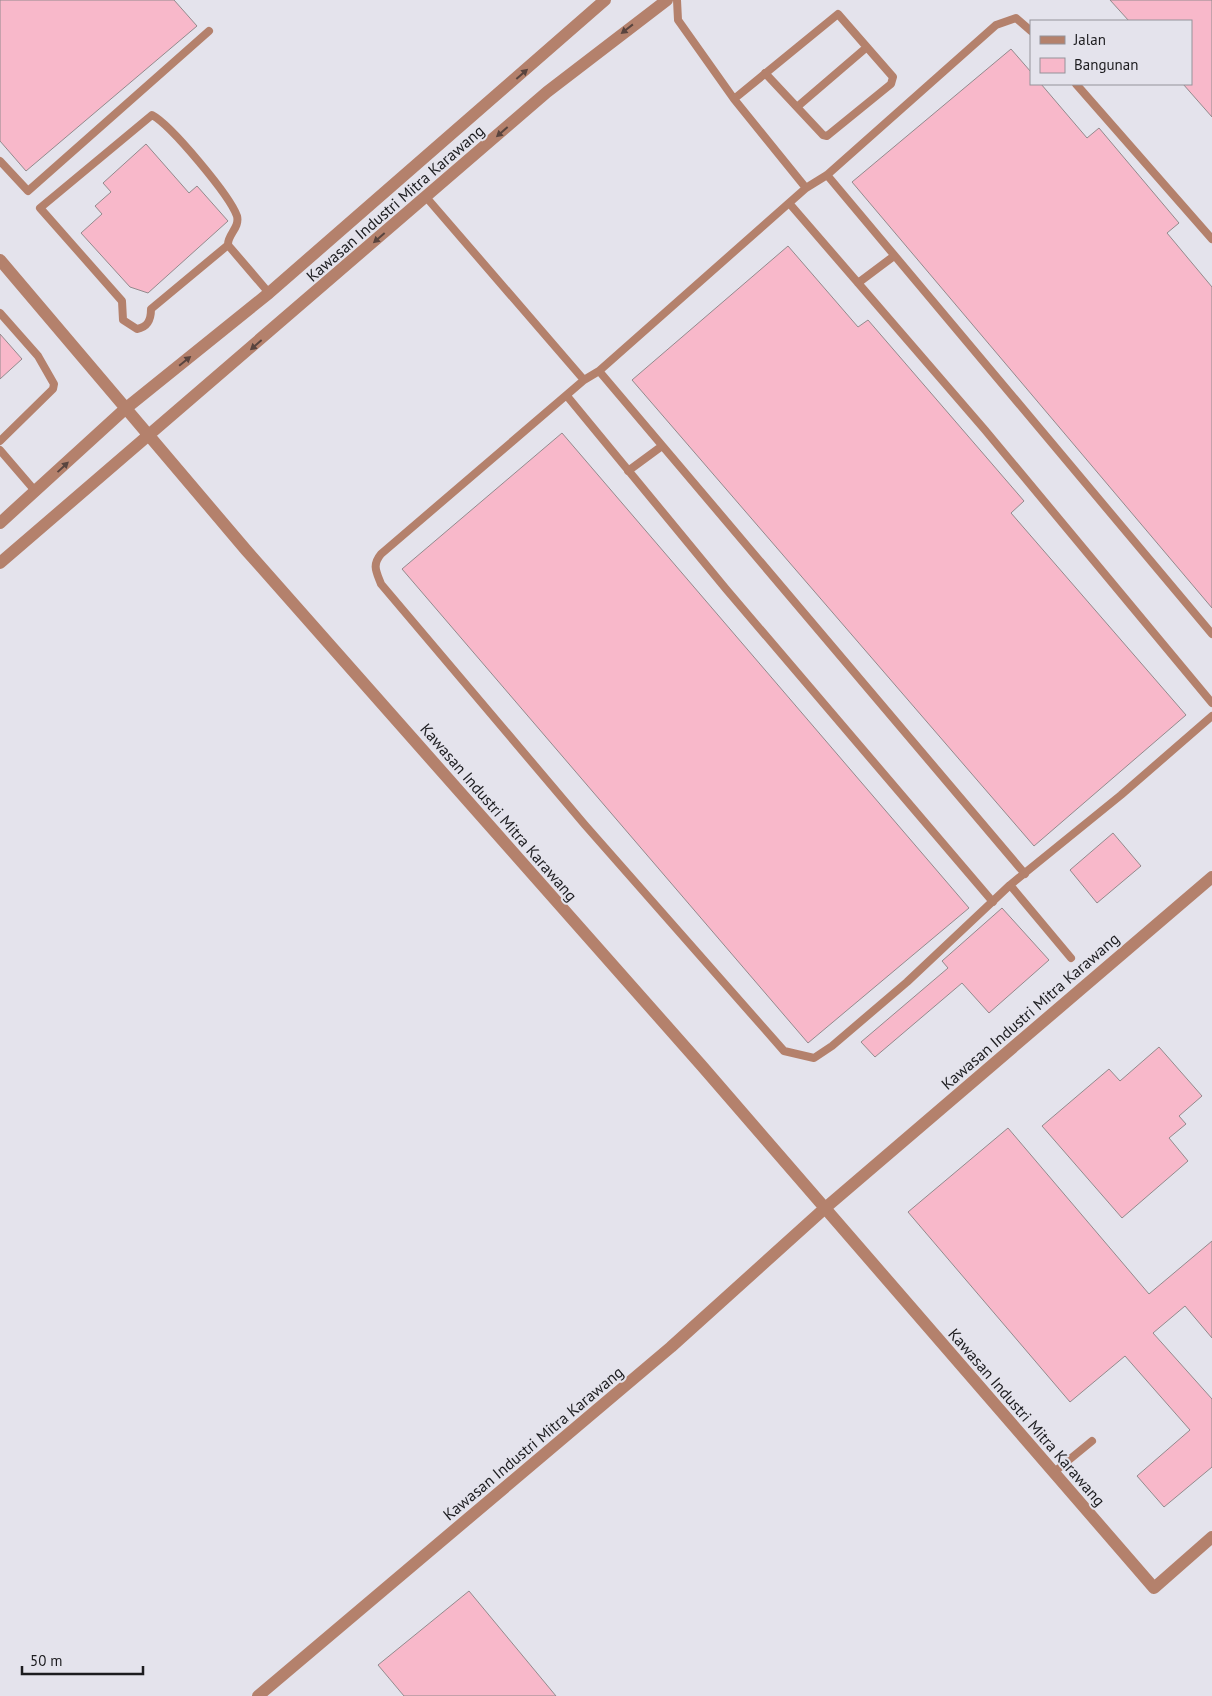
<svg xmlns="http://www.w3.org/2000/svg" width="1212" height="1696" font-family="'PT Sans',sans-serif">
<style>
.building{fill:#f8b8ca;stroke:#938a8d}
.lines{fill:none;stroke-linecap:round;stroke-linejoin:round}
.service{stroke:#b4816c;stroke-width:8}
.minor{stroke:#b4816c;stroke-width:12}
.oneway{fill:#59443e}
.labels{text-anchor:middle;stroke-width:4;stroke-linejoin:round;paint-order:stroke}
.street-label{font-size:16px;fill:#1c1c1f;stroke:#e4e3ec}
</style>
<rect width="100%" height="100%" fill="#e4e3ec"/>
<path class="building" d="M0,0H174L197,26L26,171L0,141Z
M1110,0H1212V117L1183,84H1191V21H1129Z
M1011,49L1031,72V84H1041L1087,138L1099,128L1179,223L1167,233L1212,287V608L852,182Z
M146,144L189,193L197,186L228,221L148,293L130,287L81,233L102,214L95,206L111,192L103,183Z
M788,246L858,327L868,320L1024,501L1011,513L1186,715L1034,846L632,380Z
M0,334L22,359L0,379Z
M562,433L969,908L808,1043L402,569Z
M1113,833L1141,866L1097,903L1070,870Z
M1002,908L1049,960L989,1013L962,983L875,1057L861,1042L948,968L942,961Z
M1159,1047L1202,1096L1179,1116L1186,1124L1169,1138L1188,1161L1122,1218L1042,1126L1109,1069L1120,1081Z
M1008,1128L1149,1294L1212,1241V1338L1185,1306L1153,1333L1212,1399V1467L1164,1507L1137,1476L1190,1430L1125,1356L1070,1402L908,1212Z
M469,1591L556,1696H404L378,1665Z"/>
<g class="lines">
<path class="service" d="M677,0L678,20L734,99L806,188
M1031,31L1016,18L996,25L827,175L806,188L789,203L599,371L584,380L381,554C372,565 376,571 381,584L585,825L784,1051L814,1058L832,1046L907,982L1010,885L1121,795L1212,716
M1076,84L1212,239
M734,99L838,14L893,77L891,84L827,136L823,135L765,73
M797,107L867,47
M0,161L28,191L209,31
M827,175L1212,634
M426,197L584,380
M789,203L985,430L1212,703
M228,245L151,309C151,320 148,327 137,329L123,320L122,301L40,208L152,115C171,125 230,196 237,216C240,228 227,235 228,245L269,293
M858,283L894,256
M0,313L38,356L54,384L53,389L0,441
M599,371L1025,874
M567,396L726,589L993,902
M0,450L36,492
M628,471L662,446
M1010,885L1071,958
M1053,1473L1092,1441"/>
<path class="minor" d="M0,260L246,550L702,1066L1154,1588L1212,1537
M0,523L125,409L269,293L605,0
M0,563L547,92L667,0
M258,1696L671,1347L824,1209L1212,877"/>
</g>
<defs><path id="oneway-solid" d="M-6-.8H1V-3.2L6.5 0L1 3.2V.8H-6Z" transform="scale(1.25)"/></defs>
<g class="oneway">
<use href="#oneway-solid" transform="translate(627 29) rotate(142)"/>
<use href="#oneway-solid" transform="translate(522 74) rotate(-41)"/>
<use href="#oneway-solid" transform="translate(502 132) rotate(139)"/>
<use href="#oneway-solid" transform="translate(379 238) rotate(139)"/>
<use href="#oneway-solid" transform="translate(256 345) rotate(139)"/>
<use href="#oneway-solid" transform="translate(185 361) rotate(-39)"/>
<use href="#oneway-solid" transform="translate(63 467) rotate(-43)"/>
</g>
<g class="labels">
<g class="street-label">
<text transform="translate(395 203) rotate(-41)" y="6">Kawasan Industri Mitra Karawang</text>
<text transform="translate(499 812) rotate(49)" y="6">Kawasan Industri Mitra Karawang</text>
<text transform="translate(1030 1011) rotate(-41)" y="6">Kawasan Industri Mitra Karawang</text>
<text transform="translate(1027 1417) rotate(49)" y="6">Kawasan Industri Mitra Karawang</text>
<text transform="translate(533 1443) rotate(-40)" y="6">Kawasan Industri Mitra Karawang</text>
</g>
</g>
<rect x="1030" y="20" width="162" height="65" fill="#e4e3ec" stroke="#94939a"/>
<rect x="1040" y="36" width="25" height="8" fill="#b4816c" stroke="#94939a"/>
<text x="1074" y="45" font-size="15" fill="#1c1c1f">Jalan</text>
<rect x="1040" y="58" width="25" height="15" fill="#f8b8ca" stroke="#94939a"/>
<text x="1074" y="70" font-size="15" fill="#1c1c1f">Bangunan</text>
<path d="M22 1666v8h121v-8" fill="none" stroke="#1c1c1f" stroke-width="2.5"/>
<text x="30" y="1666" font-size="15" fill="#1c1c1f" stroke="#e4e3ec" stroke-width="4" paint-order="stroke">50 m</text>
</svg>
